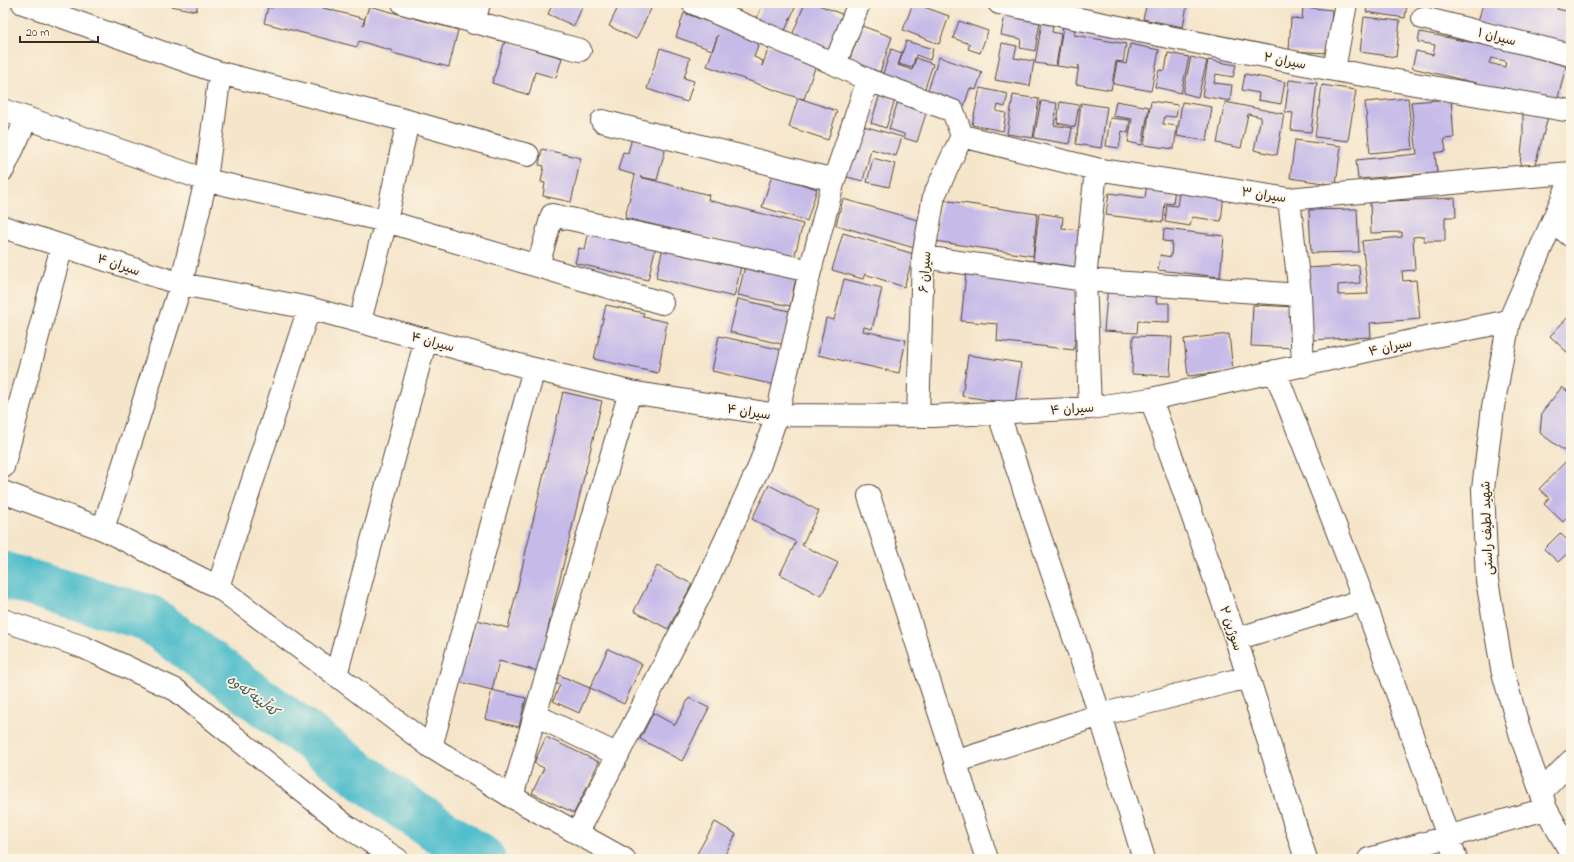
<svg xmlns="http://www.w3.org/2000/svg" width="1574" height="862" font-family="'Indie Flower','Playpen Sans Arabic',sans-serif">
<style>
.lines{fill:none;stroke-linecap:round;stroke-linejoin:round}
.river{stroke:#50bdcb;stroke-width:47}
.building{fill:#c6bbe8;fill-rule:evenodd}
.minor-casing{stroke:#574638;stroke-width:24}
.major-casing{stroke:#574638;stroke-width:24}
.minor{stroke:#fff;stroke-width:22}
.major{stroke:#fff;stroke-width:22}
.labels{text-anchor:middle;stroke-width:3.5;stroke-linejoin:round;paint-order:stroke}
.street-label{font-size:13px;fill:#3b2a1e;stroke:#fcf5e5}
.water-label{font-size:14px;font-style:italic;fill:#425d5b;stroke:#fcf5e5}
</style>
<rect width="100%" height="100%" fill="#fcf5e5"/>
<filter id="ink" filterUnits="userSpaceOnUse"><feTurbulence type="fractalNoise" baseFrequency=".025" numOctaves="2"/><feDisplacementMap in="SourceGraphic" scale="8" xChannelSelector="R" yChannelSelector="G"/><feConvolveMatrix kernelMatrix="1 2 1 2 8 2 1 2 1" color-interpolation-filters="sRGB"/></filter>
<filter id="wash" filterUnits="userSpaceOnUse"><feTurbulence type="fractalNoise" baseFrequency=".012" numOctaves="4" result="noise"/><feDisplacementMap in="SourceGraphic" scale="16" xChannelSelector="R" yChannelSelector="G"/><feGaussianBlur stdDeviation="0.9" result="paint"/><feColorMatrix in="noise" values="0 0 0 0 0 0 0 0 0 0 0 0 0 0 0 0 0 1.4 0 .05"/><feComposite in="paint" operator="in"/></filter>
<g filter="url(#wash)">
<rect width="100%" height="100%" fill="#f5e5ca"/>
<g class="lines">
<path class="river" d="M3,575L149,618L404,807L482,859"/>
</g>
<g id="blocks">
<path class="building" d="M161,3H198L196,11L160,4Z
M274,3H316V6L365,19L363,25L369,6L458,30L449,67L392,53L393,51L359,41L357,47L264,23L268,7L272,8Z
M553,3H584L574,26L548,14Z
M620,3H654L636,39L609,26Z
M763,3H797L784,33L756,21Z
M805,3H814L844,15L828,53L791,38Z
M913,3L949,16L939,44L903,30Z
M1147,3H1171L1187,6L1183,27L1143,19Z
M1368,3H1407L1405,18L1366,12Z
M1483,3H1559L1557,9L1571,12V44L1478,23Z
M1303,7L1332,10L1329,53L1289,51L1291,18L1302,19Z
M684,13L760,41L754,57L763,61L762,66L770,45L817,62L804,99L799,98L837,111L828,140L789,127L798,98L707,66L718,35L712,50L676,37Z
M1005,15L1040,22L1035,51L1020,48L1021,39L1001,35Z
M1043,16L1054,18L1052,32L1061,34L1056,66L1035,63Z
M1364,17L1400,21L1396,57L1360,52Z
M1064,19L1076,21L1074,35L1126,44L1123,62L1116,61L1111,90L1076,84L1079,65L1078,69L1057,66Z
M959,21L988,31L980,53L968,49L970,44L953,38Z
M862,26L892,37L880,72L849,61Z
M1420,32L1494,47L1566,66L1557,102L1412,68L1416,51L1433,55L1435,45L1418,42ZM1491,58L1506,61L1505,67L1489,63Z
M505,41L562,58L556,78L535,72L529,95L492,83Z
M906,41L933,49L930,60L916,55L912,68L899,64Z
M1002,43L1017,46L1014,58L1034,61L1030,86L995,80Z
M1130,44L1159,50L1151,91L1113,84L1117,62L1126,64Z
M660,48L690,58L684,78L694,81L687,102L647,89Z
M891,49L902,53L898,65L912,70L916,58L933,64L924,91L882,77Z
M1168,53L1189,57L1181,93L1155,87L1159,70L1165,71Z
M939,57L982,72L976,90L970,88L964,106L927,93Z
M1191,57L1207,61L1198,97L1183,93Z
M1208,60L1236,65L1233,77L1216,74L1214,83L1232,85L1230,101L1202,96Z
M1245,74L1285,82L1281,104L1258,100L1259,93L1242,90Z
M1289,80L1317,83L1311,132L1291,130L1293,113L1285,112Z
M1322,85L1356,90L1348,141L1315,137Z
M980,88L1008,94L1005,107L998,105L996,111L1006,113L1003,131L972,125Z
M880,94L895,99L886,128L871,123Z
M1013,95L1039,99L1033,138L1007,134Z
M899,98L928,107L917,142L904,138V134L889,129Z
M1408,98L1413,149L1370,153L1365,102Z
M1451,99L1454,138L1444,139L1446,151L1435,153L1437,173L1358,179L1356,160L1417,154L1411,102Z
M1041,101L1057,103L1054,125L1072,128L1069,144L1034,138Z
M1116,101L1149,107L1142,145L1128,142L1132,119L1113,116Z
M1151,101L1178,105L1176,117L1165,116L1163,124L1177,126L1174,149L1144,145Z
M1060,102L1079,105L1075,127L1057,123Z
M1182,102L1212,107L1207,141L1177,136Z
M1225,102L1284,114L1277,155L1254,150L1261,117L1248,114L1241,148L1217,143Z
M1081,103L1107,107L1101,148L1076,144Z
M1523,112L1548,117L1535,165H1520L1523,136Z
M1110,118L1130,120L1128,133L1122,131L1119,148L1106,146Z
M860,125L902,137L896,156L871,149L863,181L847,177Z
M632,138L666,147L657,180L640,177L709,195L708,200L803,224L794,258L625,218L635,175L618,170L623,152L628,153Z
M1295,140L1341,146L1336,185L1290,178Z
M542,149L581,158L571,202L543,196L545,183L541,182L544,166L539,165Z
M873,158L895,164L889,187L867,182Z
M772,175L817,189L807,221L762,207Z
M1147,182L1175,186L1173,204L1165,203L1163,222L1106,215L1109,193L1145,198Z
M1180,188L1224,194L1221,221L1192,217L1190,226L1165,222L1167,205L1177,206Z
M1455,198L1456,217H1445V241H1424V236L1413,237L1415,270L1402,271L1403,281L1416,280L1420,319L1370,323L1371,337L1311,340L1306,268L1359,265L1360,283L1338,285V295L1368,294L1362,241L1402,237V232L1371,233L1370,202Z
M843,199L921,221L914,248L836,225Z
M942,200L1037,214L1033,256L935,241Z
M1357,209L1359,252L1311,253L1309,210Z
M1039,213L1063,217L1062,228L1081,230L1077,267L1033,261Z
M590,226L657,241L648,280L575,263L579,248L585,250Z
M1164,229L1224,236L1220,277L1158,270L1160,255L1171,257L1172,242L1163,241Z
M843,233L914,254L904,287L865,274L863,279L832,270Z
M664,243L742,262L734,297L656,278Z
M745,266L796,278L790,306L738,295Z
M966,273L1077,285L1074,315H1078L1074,350L997,341L998,324L961,321Z
M844,279L882,288L872,329L864,327L863,331L906,340L899,373L818,355L826,318L834,320Z
M1108,284L1157,289L1156,303H1169V322L1138,321L1137,333L1104,331Z
M738,299L793,312L785,345L730,332Z
M606,305L644,313L643,317L667,322L658,373L594,359Z
M1253,305L1297,307L1296,348L1251,346Z
M1571,314V356L1550,336Z
M1229,334L1233,371L1188,376L1184,339Z
M719,336L782,350L775,385L712,371Z
M1133,336L1172,337L1170,376L1132,374Z
M968,355L1021,363L1015,404L962,396Z
M1562,387L1571,394V456L1540,433L1542,412Z
M563,392L602,401L538,671L499,661L492,690L526,698L519,727L485,719L492,690L452,680L459,652L469,654L477,620L508,628Z
M1570,457L1571,459V519L1568,516L1563,522L1544,504L1549,498L1539,489Z
M769,485L819,511L802,545L838,563L821,596L780,574L796,542L752,519Z
M1560,533L1571,544V550L1558,562L1544,549Z
M657,566L692,584L668,629L634,611Z
M608,649L642,664L624,704L590,688Z
M559,675L590,688L579,713L553,701L560,685L555,683Z
M689,698L709,708L682,761L640,739L653,713L675,725Z
M546,737L599,762L574,813L532,793L544,768L534,763Z
M715,822L736,834L725,855L732,859H694Z"/>
</g>
</g>
<g filter="url(#ink)">
<use href="#blocks" fill-opacity="0" stroke="#574638" stroke-width="1"/>
<g class="lines">
<defs>
<path id="minor" d="M23,3L220,73L408,121L528,155
M403,3L580,50
M693,3L835,64L868,80L953,111L962,136
M999,3L1334,70L1571,111
M1423,18L1571,55
M474,23L479,3
M835,64L859,3
M1334,70L1346,3
M3,110L206,180L386,221L662,303
M602,121L834,180
M962,136L1096,169L1289,199L1493,179L1571,173
M3,170L27,118
M1289,199L1300,295
M1553,221L1571,236
M3,227L181,284L309,308L534,369L630,392L777,415L932,416L1090,408L1151,399L1416,340L1509,321
M923,257L1085,280L1300,295L1303,366
M538,266L552,215L810,271
M360,321L386,221L408,121
M1275,371L1364,600L1456,859
M1151,399L1236,639L1306,859
M1090,408L1085,280L1096,169
M998,412L1100,715L1144,859
M918,416L923,257L934,196L962,136
M3,467L62,246
M869,496L987,859
M103,529L181,284L206,180L220,73
M218,587L309,308
M3,620L83,647L176,690L345,825L397,859
M1236,639L1364,600
M336,675L426,339
M535,715L618,755
M431,747L534,369
M955,762L1100,715L1248,677
M1541,792L1571,761
M512,797L535,715L630,392
M578,832L703,589L759,467L777,415L810,271L834,180L868,80
M1369,859L1546,809"/>
<path id="major" d="M1571,179L1509,321L1493,407L1483,489L1487,580L1502,669L1521,736L1541,792L1546,809L1571,853
M3,492L103,529L218,587L336,675L431,747L512,797L624,859"/>
</defs>
<use href="#minor" class="minor-casing"/>
<use href="#major" class="major-casing"/>
<use href="#minor" class="minor"/>
<use href="#major" class="major"/>
</g>
</g>
<g class="labels">
<g class="street-label">
<text transform="translate(1497 36) rotate(14)" y="5">سیران ۱</text>
<text transform="translate(1285 60) rotate(11)" y="5">سیران ۲</text>
<text transform="translate(1264 194) rotate(8)" y="5">سیران ۳</text>
<text transform="translate(119 264) rotate(18)" y="5">سیران ۴</text>
<text transform="translate(924 272) rotate(-86)" y="5">سیران ۶</text>
<text transform="translate(433 341) rotate(15)" y="5">سیران ۴</text>
<text transform="translate(1390 346) rotate(-13)" y="5">سیران ۴</text>
<text transform="translate(1072 408) rotate(-4)" y="5">سیران ۴</text>
<text transform="translate(749 411) rotate(9)" y="5">سیران ۴</text>
<text transform="translate(1486 528) rotate(-92)" y="5">شهید لطیف راستی</text>
<text transform="translate(1232 628) rotate(71)" y="5">سوژین ۲</text>
</g>
<g class="water-label">
<text transform="translate(253 695) rotate(37)" y="5">کەڵینەکەوە</text>
</g>
</g>
<rect width="1574" height="862" fill="none" stroke="#fcf5e5" stroke-width="16"/>
<path d="M20 36v6h78v-6" fill="none" stroke="#3b2a1e" stroke-width="2"/>
<text x="26" y="36" font-size="12" fill="#3b2a1e" stroke="#fcf5e5" stroke-width="3" paint-order="stroke">20 m</text>
</svg>
